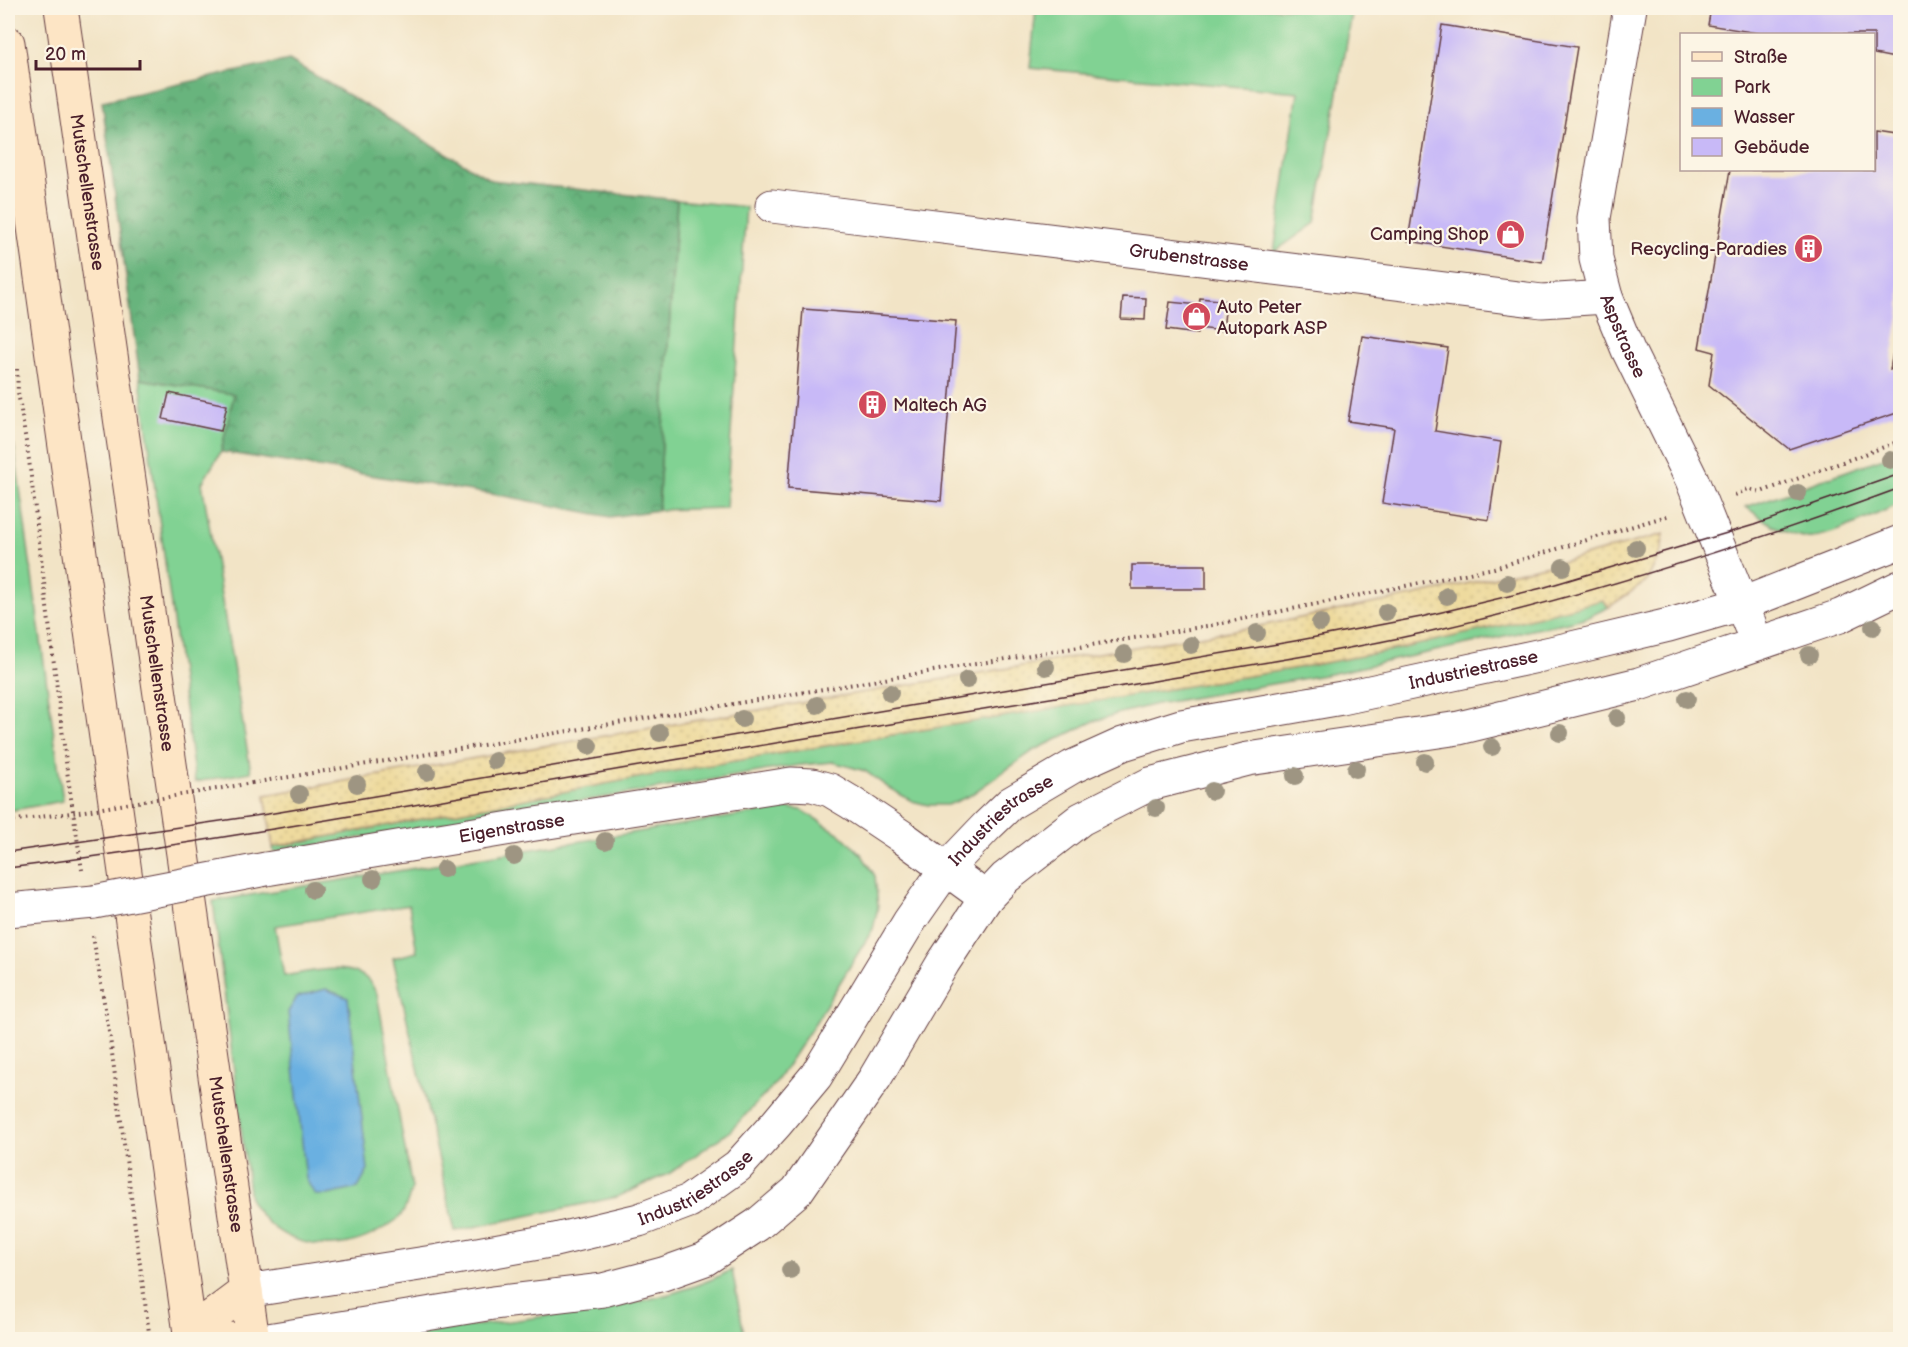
<svg xmlns="http://www.w3.org/2000/svg" width="1908" height="1347" font-family="'Balsamiq Sans',sans-serif">
<style>
.green{fill:#81d293;stroke:#66785f;stroke-width:1.5}
.forest{fill:url(#forest-crowns);stroke:#596a54;stroke-width:1.5}
.sand{fill:url(#sand-dots);stroke:#9c7c64;stroke-width:1.5}
.water{fill:#6ab0e1;stroke:#5a6886;stroke-width:1.5}
.building{fill:#c8b9f7}
.lines{fill:none;stroke-linecap:round;stroke-linejoin:round}
.minor-casing{stroke:#633d42;stroke-width:35}
.secondary-casing{stroke:#633d42;stroke-width:35}
.path{stroke:#633d42;stroke-width:4;stroke-dasharray:1.5 4.5;stroke-linecap:butt}
.minor{stroke:#fff;stroke-width:33}
.secondary{stroke:#fde5c5;stroke-width:33}
.tram{stroke:#4a1f2b;stroke-width:1.5}
.minor-bridge-casing{stroke:#633d42;stroke-width:35;stroke-linecap:butt}
.path-bridge{stroke:#633d42;stroke-width:4;stroke-dasharray:1.5 4.5;stroke-linecap:butt}
.minor-bridge{stroke:#fff;stroke-width:33}
.tree{fill:#9e9582}
.labels{text-anchor:middle;stroke-width:4.5;stroke-linejoin:round;paint-order:stroke}
.street-label{font-size:18px;fill:#4a1f2b;stroke:#fcf5e5}
.poi-label{font-size:18px;fill:#4a1f2b;stroke:#fcf5e5;text-anchor:end}
</style>
<defs>
<pattern id="forest-crowns" width="20" height="18" patternUnits="userSpaceOnUse" patternTransform="scale(1.5)"><rect width="20" height="18" fill="#68b47d"/><path d="M2 6a3 3 0 1 1 6 0M12 15a3 3 0 1 1 6 0" fill="none" stroke="#589267"/></pattern>
<pattern id="sand-dots" width="8" height="8" patternUnits="userSpaceOnUse" patternTransform="scale(1.5)"><rect width="8" height="8" fill="#eeda9e"/><path d="M2 2h.1M6 6h.1" fill="none" stroke="#cebb88" stroke-width="1.8" stroke-linecap="round"/></pattern>
</defs>
<rect width="100%" height="100%" fill="#fcf5e5"/>
<filter id="ink" filterUnits="userSpaceOnUse"><feTurbulence type="fractalNoise" baseFrequency=".0167" numOctaves="2"/><feDisplacementMap in="SourceGraphic" scale="12" xChannelSelector="R" yChannelSelector="G"/><feConvolveMatrix kernelMatrix="1 2 1 2 8 2 1 2 1" color-interpolation-filters="sRGB"/></filter>
<filter id="wash" filterUnits="userSpaceOnUse"><feTurbulence type="fractalNoise" baseFrequency=".008" numOctaves="4" result="noise"/><feDisplacementMap in="SourceGraphic" scale="24" xChannelSelector="R" yChannelSelector="G"/><feGaussianBlur stdDeviation="1.35" result="paint"/><feColorMatrix in="noise" values="0 0 0 0 0 0 0 0 0 0 0 0 0 0 0 0 0 1.4 0 .05"/><feComposite in="paint" operator="in"/></filter>
<g filter="url(#wash)">
<rect width="100%" height="100%" fill="#f2e4c6"/>
<path class="green" d="M1036,8H1353L1315,223L1274,252L1298,92L1030,68Z
M677,200L746,207L726,508L658,510Z
M140,379L235,394L221,452L202,483L251,772L195,782Z
M8,444L14,445L63,801L8,811Z
M1900,452V504C1878,513 1835,535 1813,537C1788,539 1765,521 1746,507Z
M1602,600L1609,607L1588,617L1559,624L1330,674L1157,704L1120,713L1092,722L1033,751L969,796L948,805H928L912,801L889,788L865,771L833,762L800,765L274,852L273,847L673,771L1297,668L1403,648L1512,623Z
M785,808L802,810L840,834L862,855L875,876L878,907L873,929L815,1023L775,1084L730,1131L670,1173L617,1197L455,1231L393,958L417,952L409,905L275,926L284,976C308,972 352,960 370,982C373,986 375,991 377,994L412,1188C409,1196 407,1207 402,1214C399,1220 390,1224 384,1228C339,1258 277,1249 250,1200L213,901Z
M732,1270L745,1339H384L401,1335C449,1329 498,1323 546,1316C612,1307 673,1300 732,1270Z"/>
<path class="forest" d="M289,60L491,180L677,200L658,510L610,517L510,497L221,452L234,394L140,379L102,101Z"/>
<path class="sand" d="M1664,534L1661,550L1647,581L1609,607L1602,600L1512,623L1403,648L1297,668L673,771L273,847L265,795L544,746L1254,627L1417,595L1562,562Z"/>
<path class="water" d="M326,989L348,998L368,1170L358,1188L328,1195H315L306,1179L288,1012L297,997Z"/>
<g id="blocks">
<path class="building" d="M1711,8H1900V59L1874,54V34H1763L1708,25Z
M1442,25L1577,47L1542,262L1408,241Z
M1874,132L1900,136V310L1890,370L1900,367V412L1789,449L1709,385L1714,352L1699,348L1730,170H1874Z
M1123,297L1146,298L1145,320L1121,319Z
M1200,298L1226,301L1223,331L1198,328L1197,334L1166,330L1170,302L1199,305Z
M803,309L956,321L941,501L788,488Z
M1362,336L1448,348L1435,431L1501,442L1489,520L1382,503L1394,428L1348,421Z
M169,393L227,405L221,431L163,419Z
M1132,565H1206V589H1132Z"/>
</g>
</g>
<g filter="url(#ink)">
<use href="#blocks" fill-opacity="0" stroke="#633d42" stroke-width="1.5"/>
<g class="lines">
<defs>
<g id="minor">
<path id="s1" d="M1630,8L1594,218L1596,259L1606,297L1628,350L1692,480L1750,625"/>
<path id="s2" d="M772,206L1542,301L1606,297"/>
<path id="s3" d="M266,869L529,825L791,784L812,785L830,790L850,802L901,836L986,898"/>
<path d="M8,910L94,902"/>
<path id="s4" d="M246,1291L439,1261L555,1240L639,1220L689,1201L738,1166L776,1124L816,1076L909,922L946,869L987,826L1011,803L1072,767L1123,744L1181,726L1342,698L1551,653L1669,625L1742,604L1900,542"/>
<path d="M268,1340L493,1303L603,1290L663,1274L705,1259L757,1225L797,1191L875,1078L943,963L986,898L1005,878L1081,819L1150,784L1248,759L1459,728L1639,684L1840,616L1900,587"/>
</g>
<g id="secondary">
<path id="s5" d="M61,8L253,1340"/>
<path d="M8,43L191,1340"/>
<path d="M190,1333L246,1291"/>
<path d="M190,1333L237,1340"/>
</g>
</defs>
<use href="#minor" class="minor-casing"/>
<use href="#secondary" class="secondary-casing"/>
<path class="path" d="M17,369L18,392L29,460L68,778L82,870
M1735,495L1748,489L1761,492L1900,441
M252,783L1213,625L1494,568L1670,515
M8,821L79,812
M93,936L110,1038L150,1340"/>
<use href="#minor" class="minor"/>
<use href="#secondary" class="secondary"/>
<path class="tram" d="M8,852L268,814L1295,641L1421,617L1542,588L1754,525L1900,474
M8,868C255,837 500,788 746,748C874,727 1002,705 1130,685C1229,668 1329,654 1427,632C1588,596 1746,545 1900,488"/>
<defs>
<path id="minor-bridge" d="M94,902L266,869"/>
</defs>
<use href="#minor-bridge" class="minor-bridge-casing"/>
<path class="path-bridge" d="M79,812L252,783"/>
<use href="#minor-bridge" class="minor-bridge"/>
</g>
<g class="tree">
<circle cx="1890" cy="460" r="9"/>
<circle cx="1798" cy="493" r="9"/>
<circle cx="1636" cy="548" r="9"/>
<circle cx="1563" cy="567" r="9"/>
<circle cx="1507" cy="583" r="9"/>
<circle cx="1447" cy="596" r="9"/>
<circle cx="1386" cy="612" r="9"/>
<circle cx="1320" cy="623" r="9"/>
<circle cx="1873" cy="627" r="9"/>
<circle cx="1257" cy="633" r="9"/>
<circle cx="1191" cy="645" r="9"/>
<circle cx="1124" cy="654" r="9"/>
<circle cx="1809" cy="655" r="9"/>
<circle cx="1046" cy="667" r="9"/>
<circle cx="967" cy="680" r="9"/>
<circle cx="890" cy="693" r="9"/>
<circle cx="1687" cy="699" r="9"/>
<circle cx="817" cy="705" r="9"/>
<circle cx="1617" cy="718" r="9"/>
<circle cx="742" cy="719" r="9"/>
<circle cx="660" cy="733" r="9"/>
<circle cx="1560" cy="733" r="9"/>
<circle cx="589" cy="746" r="9"/>
<circle cx="1492" cy="747" r="9"/>
<circle cx="495" cy="761" r="9"/>
<circle cx="1425" cy="762" r="9"/>
<circle cx="1356" cy="769" r="9"/>
<circle cx="427" cy="772" r="9"/>
<circle cx="1295" cy="776" r="9"/>
<circle cx="357" cy="784" r="9"/>
<circle cx="1212" cy="791" r="9"/>
<circle cx="299" cy="794" r="9"/>
<circle cx="1156" cy="808" r="9"/>
<circle cx="605" cy="841" r="9"/>
<circle cx="514" cy="856" r="9"/>
<circle cx="444" cy="869" r="9"/>
<circle cx="373" cy="879" r="9"/>
<circle cx="313" cy="890" r="9"/>
<circle cx="790" cy="1270" r="9"/>
</g>
</g>
<defs>
<symbol id="shop-disc" viewBox="-11 -11 22 22"><circle r="9.5" fill="#d1495b" stroke="#fcf5e5"/><path d="M-5-2.5h2.3a2.7 3.5 0 0 1 5.4 0H5L5.5 6h-11ZM-1.5-2.5h3a1.5 2.3 0 0 0-3 0Z" fill="#fff"/></symbol>
<symbol id="building-disc" viewBox="-11 -11 22 22"><circle r="9.5" fill="#d1495b" stroke="#fcf5e5"/><path d="M-4-6H4V6H1V3H-1V6H-4ZM-2.5-4.3h1.7v1.8h-1.7ZM.8-4.3h1.7v1.8H.8ZM-2.5-1h1.7V.8h-1.7ZM.8-1h1.7V.8H.8Z" fill="#fff"/></symbol>
</defs>
<g fill-rule="evenodd">
<use href="#shop-disc" x="1494" y="218" width="33" height="33"/>
<use href="#building-disc" x="1792" y="232" width="33" height="33"/>
<use href="#shop-disc" x="1180" y="300" width="33" height="33"/>
<use href="#building-disc" x="856" y="388" width="33" height="33"/>
</g>
<g class="labels">
<g class="street-label">
<text dy="6" stroke="none"><textPath href="#s5" startOffset="186">Mutschellenstrasse</textPath></text>
<text dy="6" stroke="none"><textPath href="#s2" startOffset="420">Grubenstrasse</textPath></text>
<text dy="6" stroke="none"><textPath href="#s1" startOffset="336">Aspstrasse</textPath></text>
<text dy="6" stroke="none"><textPath href="#s4" startOffset="1455">Industriestrasse</textPath></text>
<text dy="6" stroke="none"><textPath href="#s5" startOffset="672">Mutschellenstrasse</textPath></text>
<text dy="6" stroke="none"><textPath href="#s4" startOffset="951">Industriestrasse</textPath></text>
<text dy="6" stroke="none"><textPath href="#s3" startOffset="249">Eigenstrasse</textPath></text>
<text dy="6" stroke="none"><textPath href="#s5" startOffset="1158">Mutschellenstrasse</textPath></text>
<text dy="6" stroke="none"><textPath href="#s4" startOffset="465">Industriestrasse</textPath></text>
</g>
<g class="poi-label">
<text x="1489" y="240">Camping Shop</text>
<text x="1787" y="255">Recycling-Paradies</text>
<text x="1217" y="313" text-anchor="start">Auto Peter<tspan x="1217" dy="21">Autopark ASP</tspan></text>
<text x="893" y="411" text-anchor="start">Maltech AG</text>
</g>
</g>
<rect width="1908" height="1347" fill="none" stroke="#fcf5e5" stroke-width="30"/>
<rect x="1680" y="33" width="195" height="138" fill="#fcf5e5" stroke="#b59f9b" stroke-width="1.5"/>
<rect x="1692" y="52" width="30" height="9" fill="#fde5c5" stroke="#b59f9b" stroke-width="1.5"/>
<text x="1734" y="63" font-size="18" fill="#4a1f2b">Straße</text>
<rect x="1692" y="78" width="30" height="18" fill="#81d293" stroke="#b59f9b" stroke-width="1.5"/>
<text x="1734" y="93" font-size="18" fill="#4a1f2b">Park</text>
<rect x="1692" y="108" width="30" height="18" fill="#6ab0e1" stroke="#b59f9b" stroke-width="1.5"/>
<text x="1734" y="123" font-size="18" fill="#4a1f2b">Wasser</text>
<rect x="1692" y="138" width="30" height="18" fill="#c8b9f7" stroke="#b59f9b" stroke-width="1.5"/>
<text x="1734" y="153" font-size="18" fill="#4a1f2b">Gebäude</text>
<path d="M36 60v9h104v-9" fill="none" stroke="#4a1f2b" stroke-width="3"/>
<text x="45" y="60" font-size="18" fill="#4a1f2b" stroke="#fcf5e5" stroke-width="4.5" paint-order="stroke">20 m</text>
</svg>
